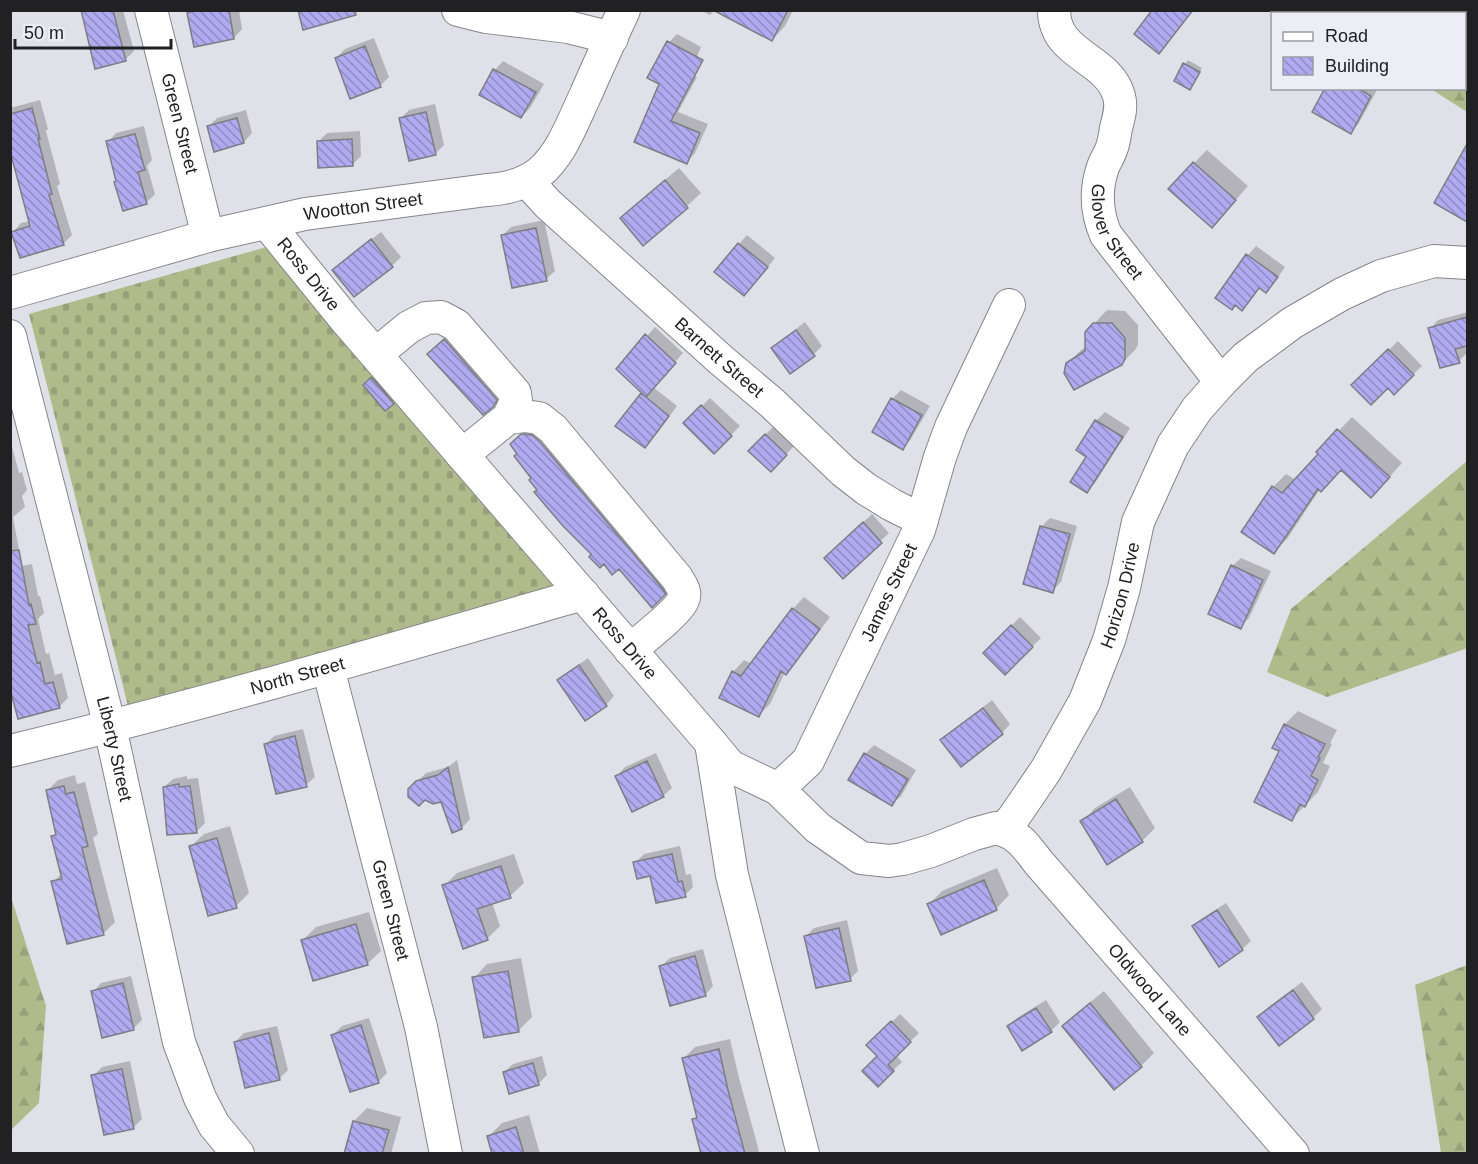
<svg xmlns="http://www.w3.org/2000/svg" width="1478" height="1164" font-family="Arial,sans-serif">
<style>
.forest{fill:url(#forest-firs)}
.cemetery{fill:url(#cemetery-stones)}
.shadow{fill:#0003}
.building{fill:url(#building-back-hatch);stroke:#7d7d84;stroke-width:1.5}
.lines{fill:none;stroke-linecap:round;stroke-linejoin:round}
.minor-casing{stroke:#85858c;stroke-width:34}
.minor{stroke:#fff;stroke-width:32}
.labels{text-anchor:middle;stroke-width:4.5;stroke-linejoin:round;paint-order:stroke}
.street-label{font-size:18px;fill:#212124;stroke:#ededf5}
</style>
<defs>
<pattern id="forest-firs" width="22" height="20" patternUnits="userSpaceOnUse" patternTransform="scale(1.5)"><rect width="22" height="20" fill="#b0bb8b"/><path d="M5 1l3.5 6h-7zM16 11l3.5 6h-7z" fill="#97a078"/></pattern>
<pattern id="cemetery-stones" width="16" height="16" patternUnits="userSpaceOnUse" patternTransform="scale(1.5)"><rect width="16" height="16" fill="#b0bb8b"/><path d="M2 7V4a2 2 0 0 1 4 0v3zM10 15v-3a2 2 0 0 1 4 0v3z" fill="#97a078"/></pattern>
<pattern id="building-back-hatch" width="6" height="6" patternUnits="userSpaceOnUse" patternTransform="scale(1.5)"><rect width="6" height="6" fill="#b0abf0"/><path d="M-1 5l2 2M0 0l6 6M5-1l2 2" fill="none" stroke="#8f8bc2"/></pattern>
</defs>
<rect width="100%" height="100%" fill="#e0e0e8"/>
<path class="forest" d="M1465,31L1468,33L1467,112L1431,89L1464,88Z
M1467,461V646L1465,649L1327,697L1267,672L1291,609Z
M10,894L46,1006L39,1103L11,1130Z
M1467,965V1153H1441L1415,985Z"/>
<path class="cemetery" d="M270,246L560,588L128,706L29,314Z"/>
<path class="shadow" d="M82,10H123L134,51L125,60Z
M188,10H239L242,29L234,38L195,45Z
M700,10H714L710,15Z
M747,10H793L785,26L772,40Z
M677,34L701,47L690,74L697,77L678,112L708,124L695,153L687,162L636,141L661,84L669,42Z
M374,38L389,77L380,86L336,58L345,49Z
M1188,60L1202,68L1194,84L1190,88L1185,64Z
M503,61L544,84L530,108L521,117L481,94L495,70Z
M1326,88H1378L1359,123L1351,132Z
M40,100L48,129L46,131L60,184L57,186L72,235L64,243L21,257L13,232L21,223L30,221L10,145V108Z
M435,104L444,145L436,153L410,159L400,119L409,110Z
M246,110L252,133L244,142L208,127L217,118Z
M144,126L152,160L147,166L155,194L146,203L118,181L108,142L116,133Z
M360,131L361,156L353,164L318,142L327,133Z
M1468,149V219L1467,220L1464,153Z
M1207,150L1248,186L1225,212L1194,163Z
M679,168L701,193L687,206L643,244L622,218L635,205Z
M544,220L555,271L546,279L502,236L511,227Z
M381,232L401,257L392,266L354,295L334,270L343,261Z
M747,235L775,258L753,285L739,244Z
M1256,246L1285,267L1274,283L1266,291L1260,287L1251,300L1242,309L1236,304L1217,297L1248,255Z
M1107,310L1125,311L1138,325V345L1135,350L1121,364H1067L1081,350L1086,347L1094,324Z
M1468,312V344L1465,345L1467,353L1459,361L1430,329L1438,320Z
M805,322L822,346L814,354L791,372L773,348L782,340Z
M459,327L506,392L492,405L429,354L442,341Z
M655,327L683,353L653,387L677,406L653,438L644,446L617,426L644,392L618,368Z
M1398,341L1422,366L1394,393L1388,386L1353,385Z
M381,370L402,394L385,409L365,385Z
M901,390L930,406L911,439L903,448L874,432L892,399Z
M710,398L740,426L714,452L685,423Z
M1105,412L1130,428L1095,483L1087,491L1088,456L1078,450L1096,421Z
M1352,417L1402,463L1384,483L1341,469L1320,489L1287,539L1273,552V487L1286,474L1296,480L1320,454L1318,452Z
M774,426L795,445L771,470L750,450Z
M530,427L682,575L652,606L620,566L604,562L593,554L539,490L533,478L512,444Z
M10,439L19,473L22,472L27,490L22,496L25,507L13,517L22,566L32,564L38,596H40L44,613L38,619L46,654L49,653L55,675L62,673L68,698L59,707L10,682Z
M872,514L889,533L843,577L834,549Z
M1050,518L1077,526L1061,582L1052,591L1041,527Z
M1241,558L1271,571L1249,618L1240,627L1232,566Z
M804,597L830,617L797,661L785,672L770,704L759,715L733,672L744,660L752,664L793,609Z
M1020,617L1041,638L1005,673L985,653Z
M588,658L614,696L606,705L559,681L568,672Z
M992,700L1010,724L1002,733L951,732Z
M1298,711L1337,730L1330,743L1332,744L1323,763L1330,766L1318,792L1292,819L1281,750L1274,747L1285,724Z
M303,729L315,777L306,785L265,745L274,736Z
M874,745L916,770L901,796L892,804L865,754Z
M656,753L672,788L663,796L617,776L625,767Z
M457,760L470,819L462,828L442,800L410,789L426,773L448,767Z
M75,775L77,784L85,782L98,834L93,838L115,922L103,934L53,882L62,873L53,836L57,832L47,791L58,780Z
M187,776V779L198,778L205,823L196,832L164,787L173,779Z
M1130,787L1155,828L1142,841L1082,822L1095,808Z
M230,826L249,893L236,906L190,847L204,834Z
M680,846L686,875L691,874L693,887L685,895L635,863L644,854Z
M514,854L524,883L510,896L492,902L500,926L487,939L444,886L457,873Z
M997,868L1009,895L996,909L929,904L942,891Z
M1226,903L1251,941L1242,949L1194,926L1203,918Z
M369,912L381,951L367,964L303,940L316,927Z
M847,920L858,971L850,979L806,936L814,928Z
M703,949L713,986L705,995L661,966L670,958Z
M521,958L532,1017L519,1030L474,978L487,964Z
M131,976L142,1020L133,1029L93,992L101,983Z
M1302,982L1322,1009L1313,1018L1279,1044L1259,1017L1267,1008Z
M1104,991L1154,1053L1141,1066L1114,1088L1064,1026L1077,1013Z
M1046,1000L1060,1022L1051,1031L1008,1026L1017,1018Z
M900,1014L919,1033L896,1055L902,1062L878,1085L879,1056L868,1045Z
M369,1018L387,1073L378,1082L333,1035L342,1026Z
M277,1026L288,1070L279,1079L235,1042L244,1033Z
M730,1039L739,1078L759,1151L757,1154H703L694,1120L698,1115L684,1058L695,1047Z
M542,1056L547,1075L538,1084L504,1072L513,1064Z
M130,1061L142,1119L133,1128L93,1076L102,1067Z
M367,1108L401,1117L391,1154H345L354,1121Z
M529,1115L540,1154H494L489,1136L502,1123Z"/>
<path class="building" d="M81,10H113L126,61L95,69Z
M198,10H229L234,39L194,47L187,13Z
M298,10H355L356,15L303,30Z
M713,10H788L772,41Z
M1152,10H1193L1159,54L1134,34Z
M667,41L703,60L671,121L700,133L687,164L634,142L659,84L647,78Z
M365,46L381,87L350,99L335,58Z
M1183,63L1200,72L1190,90L1174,81Z
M493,69L536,92L521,118L479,95Z
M1325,88H1358L1371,96L1351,134L1312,112Z
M32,108L40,139H38L52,194L49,195L64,245L20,258L11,232L30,226L10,151V114Z
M426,112L436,155L409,161L399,118Z
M237,118L244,143L214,152L207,126Z
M135,134L145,170L138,172L147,204L123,211L114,182L116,181L106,141Z
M352,139L353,166L318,168L317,141Z
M1467,144V222L1434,203Z
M1193,162L1236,200L1212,228L1168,189Z
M665,180L688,208L643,246L620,218Z
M536,228L547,281L512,288L501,235Z
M371,239L393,267L354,297L332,270Z
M738,243L768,267L744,296L714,272Z
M1246,254L1278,277L1266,293L1259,288L1242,311L1235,305L1232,310L1215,298Z
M1467,317V346L1455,349L1460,363L1440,368L1428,328Z
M1093,323H1112L1125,338V359L1122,365L1074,390L1064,373L1066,363L1085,351V332Z
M796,330L815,356L790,374L771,348Z
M645,334L676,363L646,397L616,369Z
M444,339L497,400L493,407L483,415L427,354Z
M1388,349L1414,375L1394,395L1388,388L1371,405L1351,385Z
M371,377L394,404L385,411L363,385Z
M641,393L669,416L645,448L615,426Z
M891,398L922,415L903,450L872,432Z
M701,405L732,436L714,454L683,423Z
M1095,420L1123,437L1087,493L1070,482L1086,457L1076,450Z
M1337,429L1390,477L1371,498L1341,470L1321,492L1318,489L1274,554L1241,532L1272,486L1282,493L1318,454L1316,452Z
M521,434L532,435L540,442L662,588L666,594L652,608L619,569L612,575L604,564L600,568L589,557L591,554L563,526L534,492L537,490L529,480L531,478L514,456L517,454L510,444Z
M765,434L787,455L771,472L748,451Z
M863,522L882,543L843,579L824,558Z
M1040,526L1070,534L1053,593L1023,584Z
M19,550L29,605L31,604L36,624L28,625L37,663L40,662L45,684L53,682L60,708L18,719L10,689V551Z
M1231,565L1263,580L1241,629L1208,614Z
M792,608L820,629L786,675L781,671L759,717L719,698L732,671L741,676Z
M1011,625L1033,647L1005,675L983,653Z
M579,665L607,706L585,721L557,680Z
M983,708L1003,734L961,767L940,740Z
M1284,724L1325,744L1318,757L1320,758L1311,776L1318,780L1305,807L1300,804L1292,821L1254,802L1279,751L1272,748Z
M295,736L307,787L276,794L264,744Z
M864,753L908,779L892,806L848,780Z
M647,761L664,797L632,812L615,776Z
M448,767L462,829L452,833L441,802L433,804L425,800L419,806L408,797V789L416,781L438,775Z
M179,784V787L190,786L197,833L167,835L163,787Z
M64,786L66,794L74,792L88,846L82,848L104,935L67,944L51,881L62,879L51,836L56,835L46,790Z
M1116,799L1143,842L1107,865L1080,821Z
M217,838L237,908L208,916L189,846Z
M672,854L678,882L682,881L686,897L656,903L650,876L637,879L633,862Z
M501,866L511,898L477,909L488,940L463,949L442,885Z
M984,880L997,910L941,935L927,904Z
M1217,910L1243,950L1219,967L1192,926Z
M356,924L368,965L313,981L301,940Z
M839,928L851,981L816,988L804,936Z
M695,956L706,996L670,1006L659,966Z
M508,971L519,1032L484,1038L472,977Z
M123,983L134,1030L102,1038L91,991Z
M1293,990L1314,1019L1279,1046L1257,1017Z
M1090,1003L1142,1067L1114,1090L1062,1026Z
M1036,1008L1052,1032L1022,1051L1007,1026Z
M891,1021L911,1042L888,1065L894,1071L878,1087L862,1071L877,1056L866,1045Z
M361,1025L379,1083L350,1092L331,1035Z
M269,1033L280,1080L245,1088L234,1042Z
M719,1049L728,1090L745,1154H701L692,1119L697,1118L682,1058Z
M533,1063L539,1085L509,1094L503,1072Z
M122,1069L134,1129L104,1135L91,1075Z
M353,1121L389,1130L382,1154H344Z
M516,1127L524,1154H492L487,1136Z"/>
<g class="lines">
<defs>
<g id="minor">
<path id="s1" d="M151,10L208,236"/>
<path d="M458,10L486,17L568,27L612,38"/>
<path id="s2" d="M1054,10C1054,56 1108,57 1119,96C1122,107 1119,117 1116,128C1115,135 1114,143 1111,150C1109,156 1105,161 1103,167C1095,190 1096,212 1106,235L1221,382"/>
<path d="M1291,10L1294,14"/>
<path id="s3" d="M527,181L548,204L721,360L772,403L843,471L866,489L892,505L922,520"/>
<path id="s4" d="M267,223L344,318L711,743L732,875L803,1154"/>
<path id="s5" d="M10,293L208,236L305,214L487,190C506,189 523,185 539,173C562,154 573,121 586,94C598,66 611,38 624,10"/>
<path id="s6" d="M10,336L110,727L179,1042L200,1098L214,1125L238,1154"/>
<path d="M376,354L409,327L426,318L441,317L456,325L515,393L516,401L508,418L462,455"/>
<path d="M508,418L524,416L539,418L553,429L677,578C681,585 687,592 683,600C678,612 642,640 630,650"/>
<path id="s7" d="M328,668L421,1027L446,1154"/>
<path id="s8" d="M711,743L730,766L778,789L818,828L861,858L889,861L903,859L931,851L974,834L996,828L1003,830L1014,817L1046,770L1085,701L1109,640L1124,588L1138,522L1173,445L1197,409L1221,382L1246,357L1292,323L1342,294L1381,276L1434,261L1468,263"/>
<path id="s9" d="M10,751C203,705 393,649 583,594"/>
<path id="s10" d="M778,789L808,761L919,530L940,457L951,427L1009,305"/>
<path id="s11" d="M1003,830C1020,836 1028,849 1039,863L1293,1154"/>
</g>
</defs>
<use href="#minor" class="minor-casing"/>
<use href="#minor" class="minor"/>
</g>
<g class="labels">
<g class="street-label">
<text dy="6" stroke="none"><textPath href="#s1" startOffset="117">Green Street</textPath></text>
<text dy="6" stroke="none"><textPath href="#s5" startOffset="364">Wootton Street</textPath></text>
<text dy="6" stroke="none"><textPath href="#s2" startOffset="256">Glover Street</textPath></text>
<text dy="6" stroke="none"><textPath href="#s4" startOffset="66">Ross Drive</textPath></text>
<text dy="6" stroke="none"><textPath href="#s3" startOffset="261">Barnett Street</textPath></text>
<text dy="6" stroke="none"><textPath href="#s10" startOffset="228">James Street</textPath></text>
<text dy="6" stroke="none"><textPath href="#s8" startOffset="604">Horizon Drive</textPath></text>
<text dy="6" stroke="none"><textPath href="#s4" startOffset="552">Ross Drive</textPath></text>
<text dy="6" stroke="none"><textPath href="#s9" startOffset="297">North Street</textPath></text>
<text dy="6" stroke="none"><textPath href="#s6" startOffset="426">Liberty Street</textPath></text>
<text dy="6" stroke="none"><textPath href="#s7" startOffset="250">Green Street</textPath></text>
<text dy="6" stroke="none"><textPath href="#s11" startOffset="218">Oldwood Lane</textPath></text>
</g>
</g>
<rect width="1478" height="1164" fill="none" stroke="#212124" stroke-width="24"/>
<rect x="1271" y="12" width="195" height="78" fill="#ededf5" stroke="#9b9ba1" stroke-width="1.5"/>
<rect x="1283" y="32" width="30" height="9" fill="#ffffff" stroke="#9b9ba1" stroke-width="1.5"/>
<text x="1325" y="42" font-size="18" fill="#212124">Road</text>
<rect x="1283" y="57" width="30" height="18" fill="url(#building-back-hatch)" stroke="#9b9ba1" stroke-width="1.5"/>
<text x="1325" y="72" font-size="18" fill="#212124">Building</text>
<path d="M15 39v9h156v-9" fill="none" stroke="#212124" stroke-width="3"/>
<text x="24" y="39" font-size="18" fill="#212124" stroke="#ededf5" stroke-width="4.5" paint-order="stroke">50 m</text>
</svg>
